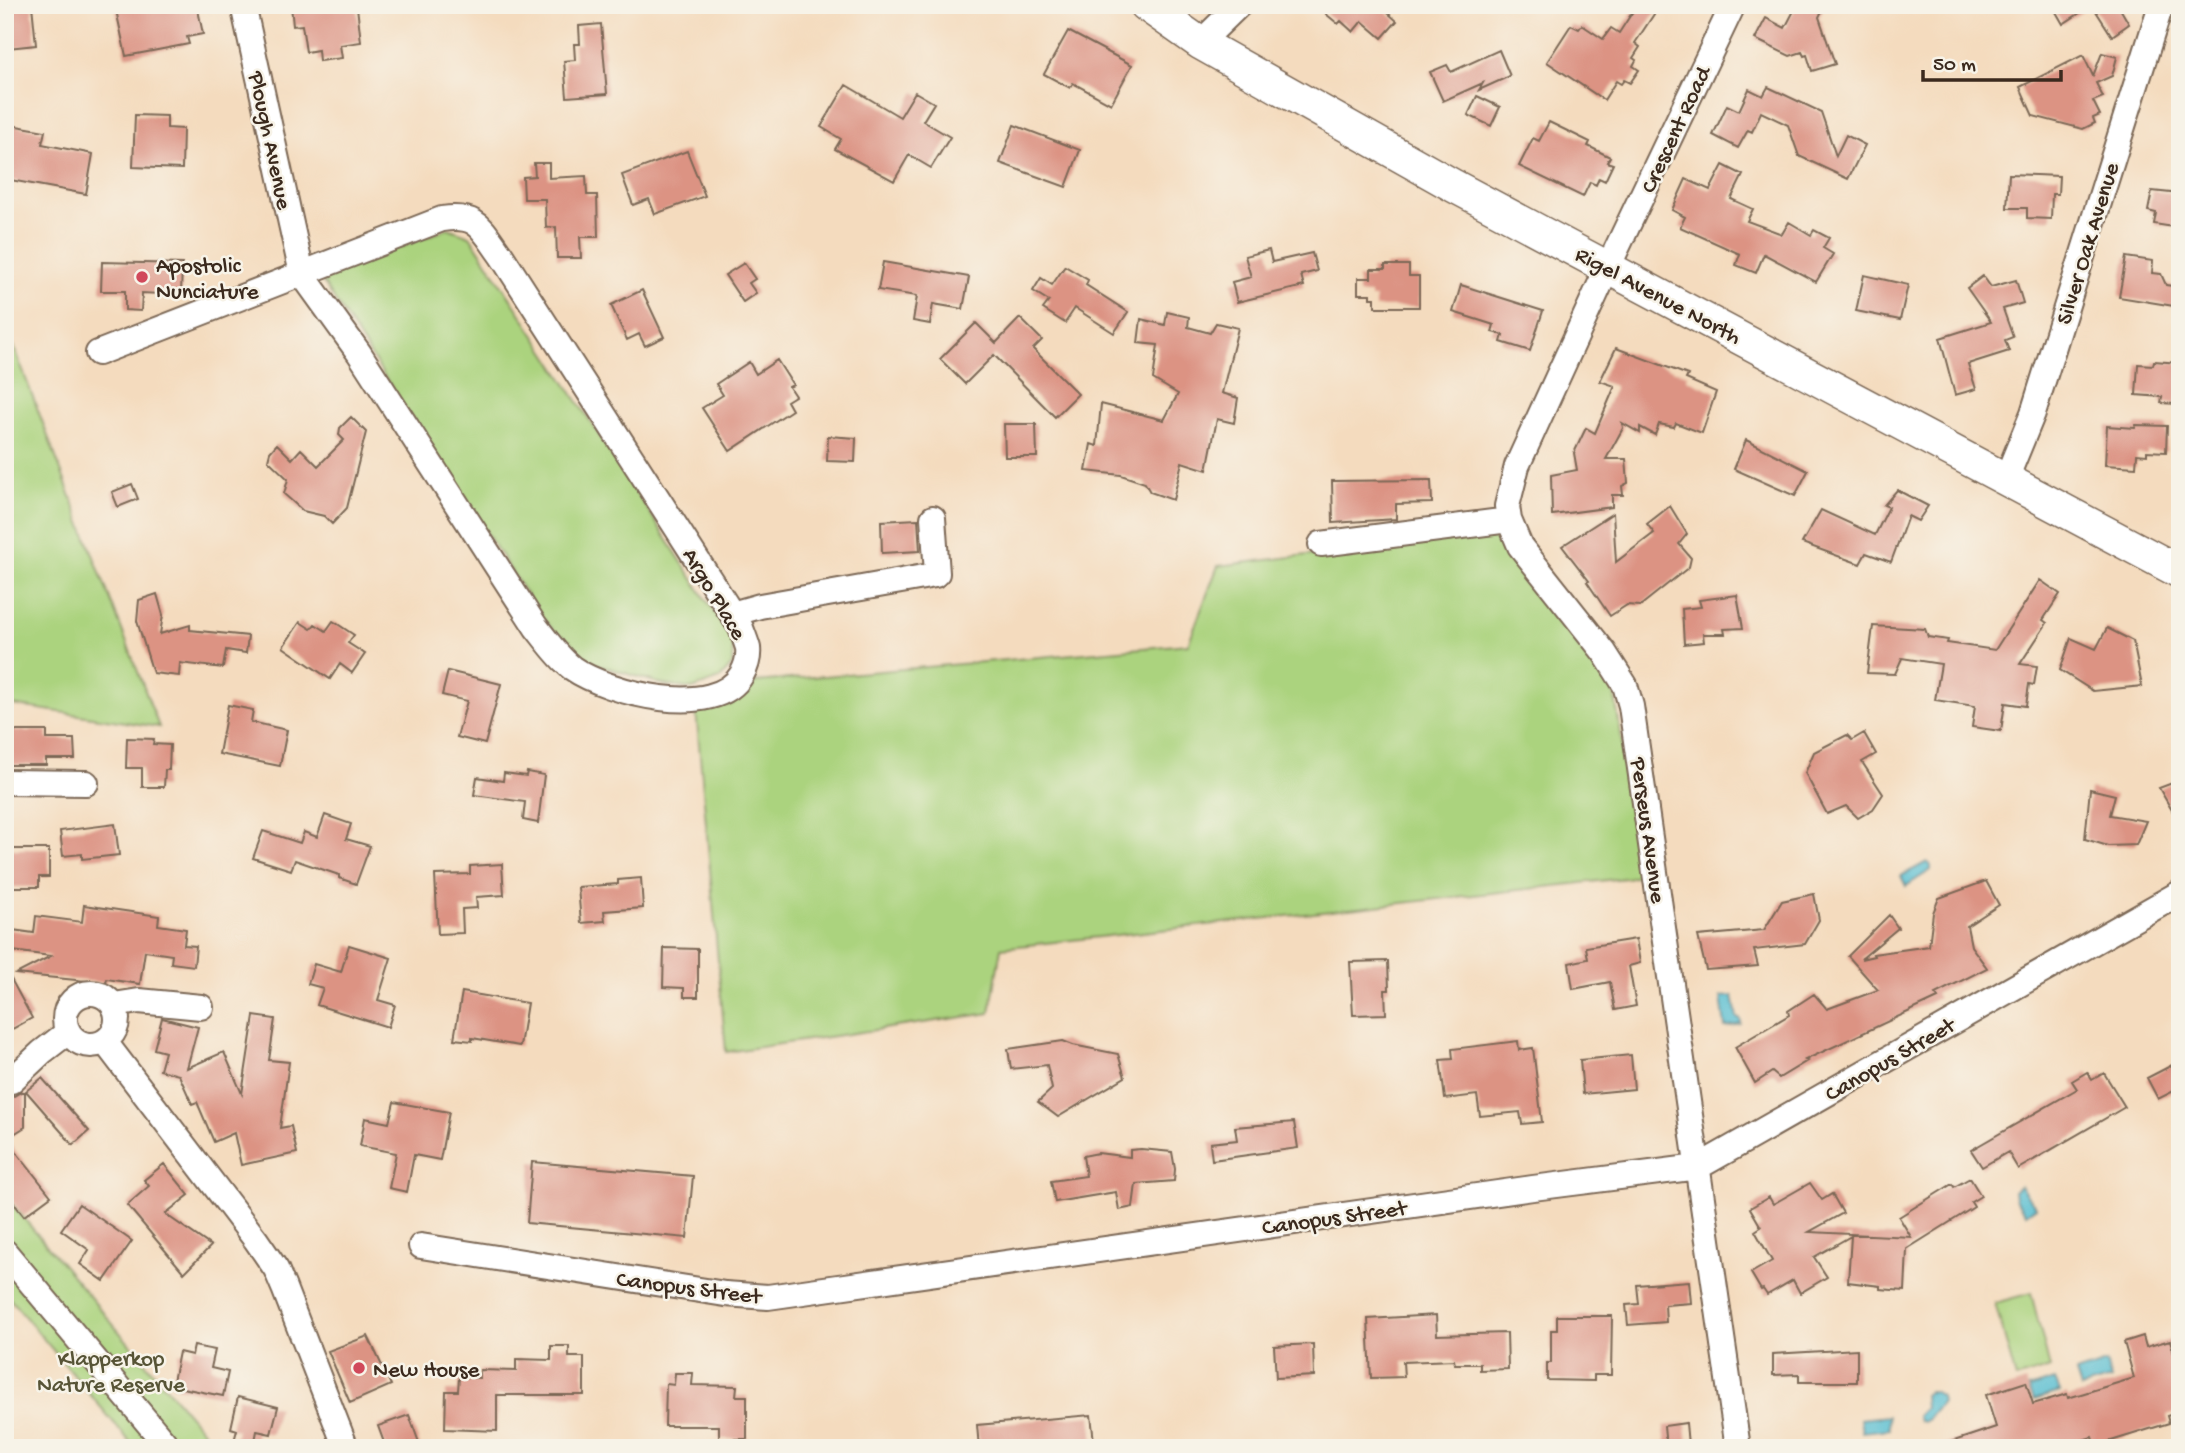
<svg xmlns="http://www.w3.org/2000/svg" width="2185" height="1453" font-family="'Gochi Hand',sans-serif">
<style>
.green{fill:#abd37e;stroke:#737e4e;stroke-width:2}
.water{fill:#54bdd1;stroke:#487478;stroke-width:2}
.building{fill:#dc9383}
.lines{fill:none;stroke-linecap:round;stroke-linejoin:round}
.minor-casing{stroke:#7c6856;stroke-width:28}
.major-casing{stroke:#7c6856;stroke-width:35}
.minor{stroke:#fff;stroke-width:24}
.major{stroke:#fff;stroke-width:32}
.poi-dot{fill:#d1495b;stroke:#f7f3e8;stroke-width:2.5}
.labels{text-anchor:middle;stroke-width:5;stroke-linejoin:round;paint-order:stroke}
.street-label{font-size:23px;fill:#3b2a1e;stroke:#f7f3e8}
.poi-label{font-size:23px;fill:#3b2a1e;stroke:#f7f3e8;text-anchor:start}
.park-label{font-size:23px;fill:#575436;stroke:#f7f3e8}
</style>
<rect width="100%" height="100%" fill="#f7f3e8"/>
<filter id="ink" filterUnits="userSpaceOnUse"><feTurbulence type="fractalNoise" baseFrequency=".0143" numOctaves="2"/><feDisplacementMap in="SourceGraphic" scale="14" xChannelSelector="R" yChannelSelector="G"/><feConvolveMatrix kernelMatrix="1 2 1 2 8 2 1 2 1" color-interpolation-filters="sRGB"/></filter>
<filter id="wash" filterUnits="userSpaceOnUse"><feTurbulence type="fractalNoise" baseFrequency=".00686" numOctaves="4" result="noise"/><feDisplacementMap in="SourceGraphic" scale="28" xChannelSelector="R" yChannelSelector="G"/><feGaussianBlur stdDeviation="1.57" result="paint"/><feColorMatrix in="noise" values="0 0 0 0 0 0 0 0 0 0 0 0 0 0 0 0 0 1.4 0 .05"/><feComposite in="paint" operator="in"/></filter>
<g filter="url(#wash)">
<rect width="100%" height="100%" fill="#f4dbbe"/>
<path class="green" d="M448,228L470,236L733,641L732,665L720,679L692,689L665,685L579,659L541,617L321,279Z
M5,324L159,727L5,704Z
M1500,531L1613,685L1643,876L1001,948L990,1013L726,1052L696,710L731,704L756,682L1188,644L1218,566Z
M5,1196L217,1448H135L5,1293Z
M2031,1293L2050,1368L2016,1379L1995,1303Z"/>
<path class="water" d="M1927,862L1931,865V870L1906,886L1901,876Z
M1733,996L1737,1018L1741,1020V1024L1725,1027L1721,997Z
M2020,1186L2036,1207L2026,1214L2015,1199L2014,1191Z
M2106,1363L2111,1379L2081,1388L2076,1373Z
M2055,1380L2060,1392L2034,1400L2029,1388Z
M1928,1392H1935L1941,1396L1942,1402L1928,1419L1923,1422L1919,1421L1917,1416L1925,1408L1924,1395Z
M1888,1416L1889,1429L1862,1432L1860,1419Z"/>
<g id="blocks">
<path class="building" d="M5,5H32L36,45L8,48Z
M142,5H197L203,34L187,37L189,44L126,56L116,10Z
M291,5L357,7L361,42L340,45L342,58L319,61L318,50L306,52L302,25L293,26Z
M1321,5H1379L1397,21L1382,38L1362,21L1353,32L1341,21L1338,24L1326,14L1328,11Z
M1637,5H1660L1635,43L1640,47L1633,58L1636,60L1633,66L1639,70L1630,83L1624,80L1621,84L1616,81L1604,100L1547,62L1571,25L1579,29L1582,25L1603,39L1611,28L1619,33Z
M1797,5H1825L1819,17L1835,64L1812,71L1807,55L1804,56L1802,52L1790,56L1755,39L1766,18L1785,28Z
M2052,5H2092L2063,24Z
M2092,5H2118L2129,24L2112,36Z
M601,24L607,94L567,97L564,61L575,60L574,44H580L579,26Z
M1068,31L1132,65L1111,104L1073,83L1070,88L1044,74Z
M1499,50L1510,76L1479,90L1483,83L1443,101L1430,72L1447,65L1451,72Z
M2102,53L2117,57L2112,76L2096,83L2103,97L2093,101L2100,115L2093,118L2095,123L2083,129L2033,116L2020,87L2083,55L2093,76Z
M846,85L900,117L915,92L934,103L923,121L950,137L931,168L909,155L894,181L835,149L841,139L821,127Z
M1768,87L1821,112L1836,156L1846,135L1865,145L1848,179L1799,156L1788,125L1761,112L1752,132L1748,130L1738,148L1713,135L1727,105L1739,111L1749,89L1763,96Z
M1477,96L1500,107L1491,126L1468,115Z
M135,115L167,116V128L183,129L182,169L133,167Z
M1549,122L1590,142L1588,146L1610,157L1607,162L1613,164L1605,181L1599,178L1596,185L1590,182L1583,197L1519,166L1533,138L1539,141Z
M5,124L45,131L42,144L93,154L86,194L5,179Z
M1014,125L1080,150L1066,187L1000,163Z
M687,151L705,196L655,214L649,199L633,205L622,175Z
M534,163H549V178L586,176L587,195H597L598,237H580L581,258H557L556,227L546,228L545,199H524L523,177L535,176Z
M1723,165L1743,175L1731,199L1753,209L1747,221L1782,234L1789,222L1811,235L1814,230L1829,238L1823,248L1833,254L1816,282L1764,254L1756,273L1736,265L1740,254L1680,227L1685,217L1672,210L1686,179L1710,190Z
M2009,174L2059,176L2058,194H2052L2051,219L2027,218V208H2007Z
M2152,191L2180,194V228L2154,224L2156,213L2148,211Z
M1269,250L1272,262L1312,253L1317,271L1301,275L1304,286L1237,302L1232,282L1251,277L1245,256Z
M2126,257L2153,261L2152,273L2161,274L2166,285L2180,287V307L2119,297Z
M102,262L182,264L181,295L142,293L141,311L125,310V291H101Z
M883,262L969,277L963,309L933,304L930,324L913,321L917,296L878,290Z
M744,263L755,279L749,283L756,293L743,302L725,275Z
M1385,265H1409V276H1419V307H1375V298H1370V294H1358V278H1371V269H1385Z
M1065,266L1088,280L1086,285L1128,312L1114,333L1075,308L1065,323L1043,309L1049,301L1033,291L1041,278L1052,285Z
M1864,275L1908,285L1900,320L1856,311Z
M1983,276L1991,287L2016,280L2023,303L2003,309L2013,337L2005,340L2009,351L1968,364L1976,389L1955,395L1940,338L1991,322L1967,288Z
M1461,285L1543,311L1530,351L1501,342L1503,335L1492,332L1494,325L1453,312Z
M642,290L664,337L645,346L639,334L627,340L611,305Z
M1167,312L1189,317L1188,327L1210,333L1216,323L1238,328L1222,393L1238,398L1234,423L1217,419L1207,470L1182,462L1173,500L1150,492L1145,483L1121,475L1086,471L1091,444L1097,446L1101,404L1164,420L1178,394L1153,379L1158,345L1138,343L1141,319L1165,325Z
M1020,318L1042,340L1033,349L1078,394L1055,417L994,355L965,384L940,359L976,323L996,343Z
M1616,348L1688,375L1686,379L1716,392L1702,433L1676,423L1674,427L1659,424L1655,435L1640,427V433L1622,423L1623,428L1606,459H1626L1628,483L1622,486L1623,495H1612V507L1552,515L1551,475L1577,470L1574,453L1586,428L1595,433L1615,386L1600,381Z
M777,360L793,385L789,387L795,396L787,401L792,410L730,451L702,408L723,395L716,384L749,362L756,374Z
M2154,361L2180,363V398L2177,397L2176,404L2161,403L2162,397L2136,395L2138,364L2153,365Z
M351,417L366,432L347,508L332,524L324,516L303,511L284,494L288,479L268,460L270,452L277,444L292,459L301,449L318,466L344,440L339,435L340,428Z
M1004,424H1036L1037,457H1005Z
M2136,425L2167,426L2166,452L2147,451V455L2137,454L2136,467L2105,465L2107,426L2135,428Z
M828,436L856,438L855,462L827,461Z
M1746,440L1808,471L1795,496L1734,469Z
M1431,480L1432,503L1396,504V519L1333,523L1332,481Z
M132,484L138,499L118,507L112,492Z
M1897,490L1928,506L1918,521L1908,516L1891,562L1866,553L1860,564L1802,543L1821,510L1875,535L1889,507L1884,505Z
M1670,506L1687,534L1679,544L1691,558L1689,567L1640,606L1627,605L1610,616L1587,582L1589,581L1562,546L1613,513L1616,562L1654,533L1647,524Z
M918,519L920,551L882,553L881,521Z
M2040,580L2060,594L2043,620L2047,623L2020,664L2037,666L2034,685L2029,684L2026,706L2005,703L2001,731L1972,727L1975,706L1935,700L1941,664L1902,658L1895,674L1867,673L1873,626L1925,629L1928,637L1948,640L1947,643L1995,650Z
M157,594L163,615L160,634L190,625V630L248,636L246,653L226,650L223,668L180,663L179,676L153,673L137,621L139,600Z
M1737,595L1743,628L1724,629L1725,634H1703L1704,642L1684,644L1682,609L1701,607L1699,600Z
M333,621L354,635L348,643L365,654L352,673L340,664L330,679L283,647L300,622L311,629L315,624L326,631Z
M2107,628L2133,641L2142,686L2093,691L2060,670L2071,638L2096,649Z
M448,671L501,684L485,744L457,737L467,701L442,695Z
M228,705L253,710L251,722L287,730L280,766L219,754Z
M5,731H47V739H74L75,759H46V765H5Z
M1864,733L1876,754L1862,762L1883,794L1873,809L1858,818L1846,806L1827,814L1805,773L1814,752L1847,735L1852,740Z
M127,738L154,739L153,744L170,745L169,770H165L164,787H142V768H126Z
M527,772L544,775L538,823L523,820L525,802L474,795L477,777L503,781L504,773L526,776Z
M2175,782L2180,792V824L2159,788Z
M2090,789L2115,795L2110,815L2146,821L2136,845L2108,846L2085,839Z
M325,815L351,824L346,839L370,846L356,884L339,878V875L295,860L291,870L253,858L263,831L300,843L304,832L317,837Z
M115,824L119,855L82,859V854L63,856L60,831Z
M5,849H49V877H39V887H12V877H5Z
M502,864L504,895L476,897L477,908L462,909L463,933L438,934L435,875L470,874V866Z
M641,878L643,908L604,911L605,921L581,923L578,887L618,884V880Z
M1986,881L1999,905L1967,926L1971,946L1987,968L1935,994L1938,998L1805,1060L1807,1061L1779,1078L1772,1072L1755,1083L1735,1047L1789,1015L1788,1011L1814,994L1827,1009L1878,990L1848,956L1889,915L1898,928L1861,959L1874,956L1873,954L1929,946L1933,913L1939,898Z
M1814,894L1819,920L1805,944L1754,950L1758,966L1706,970L1698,936L1764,930L1782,901Z
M84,905L159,916L158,925L186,929L184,945L196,946L194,966L171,963L172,955L145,951L140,984L107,979L106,983L16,974L51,956L5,950V929L34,933L36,916L82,922Z
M1636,939L1640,963L1629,966L1636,1006L1615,1010L1610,982L1573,989L1569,963L1588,959L1586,947Z
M349,945L391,958L378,1000L395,1005L388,1027L317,1005L323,988L308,984L314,964L341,972Z
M664,948L698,949V997H684V988L663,987Z
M1388,961L1389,990H1385L1386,1014L1353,1015L1350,962Z
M5,968L32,1018L5,1033Z
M462,992L527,1003L520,1046L472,1038V1041L454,1039Z
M254,1016L275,1019L269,1060L289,1062L280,1128L291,1126L297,1153L241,1165L234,1133L214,1142L197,1102L192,1104L179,1075L160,1070L165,1052L154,1049L162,1018L198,1027L187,1068L224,1052L242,1094Z
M1063,1041L1073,1045L1118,1054L1125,1077L1058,1117L1038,1102L1052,1089L1047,1065L1011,1069L1008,1049Z
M1518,1041L1519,1050L1533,1048L1542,1122L1522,1124L1520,1112L1480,1116L1477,1095L1445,1099L1440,1060L1453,1059L1452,1049Z
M1631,1055L1634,1089L1583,1094L1580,1060Z
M2180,1061V1088L2158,1099L2147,1078Z
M2087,1072L2092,1080L2104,1073L2125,1107L2018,1169L2008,1152L1982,1167L1971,1150L2077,1089L2072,1081Z
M42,1078L89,1131L73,1145L26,1091Z
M21,1092H25V1127L6,1139L51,1196L24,1216L5,1192V1094L14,1096Z
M394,1102L449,1112L440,1160L414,1155L407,1192L389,1188L396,1153L360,1146L365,1118L389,1123Z
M1294,1122L1298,1148L1212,1160L1210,1143L1237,1140L1235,1127Z
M1141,1149L1172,1152L1175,1169L1174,1181L1136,1184L1133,1207L1119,1210L1116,1192L1055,1202L1051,1181L1086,1176L1083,1156L1098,1153L1130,1157V1150Z
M532,1162L693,1176L687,1238L527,1223Z
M164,1164L189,1195L165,1214L211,1246L184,1273L127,1205L149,1186L144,1180Z
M1970,1178L1981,1196L1971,1202L1974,1207L1907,1249L1905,1291L1880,1289V1286L1848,1282L1851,1236L1814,1257L1827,1277L1800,1293L1793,1280L1767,1295L1763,1289L1761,1290L1751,1273L1772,1261L1755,1231L1761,1227L1750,1208L1769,1197L1773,1204L1810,1183L1822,1200L1832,1194L1843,1213L1809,1232L1911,1237L1899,1217L1952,1184L1954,1187Z
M79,1204L132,1241L104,1281L80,1264L89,1250L61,1230Z
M1689,1281L1691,1303L1665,1305L1666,1322L1628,1325L1626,1305L1639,1304L1637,1285Z
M1436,1315L1437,1335L1507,1333L1508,1369L1480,1370V1364H1455L1454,1360L1403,1362L1404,1377L1371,1378L1368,1319Z
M1557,1316H1612L1611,1375H1594V1381L1547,1380V1363H1551V1330H1557Z
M368,1336L391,1385L350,1403L328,1351Z
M2143,1336L2146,1347L2170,1340L2180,1375V1412L2167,1416L2169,1423L2095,1446L2092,1437L2067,1445V1442L2048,1448H1942V1445L1996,1427L1986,1395L2026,1382L2033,1404L2067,1394L2068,1398L2134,1378L2124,1342Z
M1313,1344L1314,1376L1276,1378L1274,1346Z
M194,1346L215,1350L211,1368L228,1372L223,1396L172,1386L179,1352L192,1355Z
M551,1346H569V1357H584V1395H497V1431L445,1429L446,1391H458L459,1377L480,1378V1370L516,1371V1359L551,1360Z
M1857,1349V1382H1799V1374L1773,1375V1354Z
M675,1373H693L692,1385L737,1386L736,1396H747V1439H719V1426H665L666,1384L674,1385Z
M238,1397L278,1407L271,1434L257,1431L254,1446L234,1441L237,1430L231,1428Z
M409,1415L421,1448H386L378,1426Z
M1091,1415L1094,1442L1036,1448H979L977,1425Z
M1686,1423L1688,1445H1683V1448H1666L1664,1426Z"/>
</g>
</g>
<g filter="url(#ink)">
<use href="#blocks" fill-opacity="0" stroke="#7c6856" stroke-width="2"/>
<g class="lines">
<defs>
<path id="minor" d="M1733,5L1608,267L1517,466L1507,506L1509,520L1520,546L1604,652L1625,685L1631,706L1738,1448
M1200,43L1239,5
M98,353L442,219C479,214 481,228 501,255L741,628C743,634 746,641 748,648C749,657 746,667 742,674C716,721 608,693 572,668C558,657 547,641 536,627L359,353L302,274L243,5
M2006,479L2033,413L2161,5
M1321,544L1509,520
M732,614L760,606L935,575L937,573L933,518
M5,782L86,783
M65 1019a26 26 0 1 1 52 0a26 26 0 1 1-52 0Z
M114,1005L139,1001L201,1007
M105,1042L256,1240L276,1269L284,1288L346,1448
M11,1081L42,1052L68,1032
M421,1246L725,1294L768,1297L1533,1188L1698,1167L2180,893
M5,1252L169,1448"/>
<path id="major" d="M1146,5L1200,43L1454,186L2180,572"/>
</defs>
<use href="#minor" class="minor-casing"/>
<use href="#major" class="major-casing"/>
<use href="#minor" class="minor"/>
<use href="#major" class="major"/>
</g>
</g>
<g class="poi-dot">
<circle cx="142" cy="277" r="7"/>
<circle cx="359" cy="1368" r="7"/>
</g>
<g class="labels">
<g class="street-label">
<text transform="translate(1674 129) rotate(-65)" y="8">Crescent Road</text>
<text transform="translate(272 140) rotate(78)" y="8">Plough Avenue</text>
<text transform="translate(2086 243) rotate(-73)" y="8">Silver Oak Avenue</text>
<text transform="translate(1659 294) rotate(28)" y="8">Rigel Avenue North</text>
<text transform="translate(716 593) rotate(59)" y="8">Argo Place</text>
<text transform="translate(1650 830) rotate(82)" y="8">Perseus Avenue</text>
<text transform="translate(1889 1058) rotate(-30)" y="8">Canopus Street</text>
<text transform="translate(1334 1216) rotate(-8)" y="8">Canopus Street</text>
<text transform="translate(689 1286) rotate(7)" y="8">Canopus Street</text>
</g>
<g class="poi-label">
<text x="156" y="272">Apostolic<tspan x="156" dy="26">Nunciature</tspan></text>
<text x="373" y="1376">New House</text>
</g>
<g class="park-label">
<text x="111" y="1365">Klapperkop<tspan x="111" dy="26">Nature Reserve</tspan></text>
</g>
</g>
<rect width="2185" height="1453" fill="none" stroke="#f7f3e8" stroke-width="28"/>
<path d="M1923 70v10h138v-10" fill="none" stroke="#3b2a1e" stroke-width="3.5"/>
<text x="1933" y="70" font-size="21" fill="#3b2a1e" stroke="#f7f3e8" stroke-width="5" paint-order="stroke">50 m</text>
</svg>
